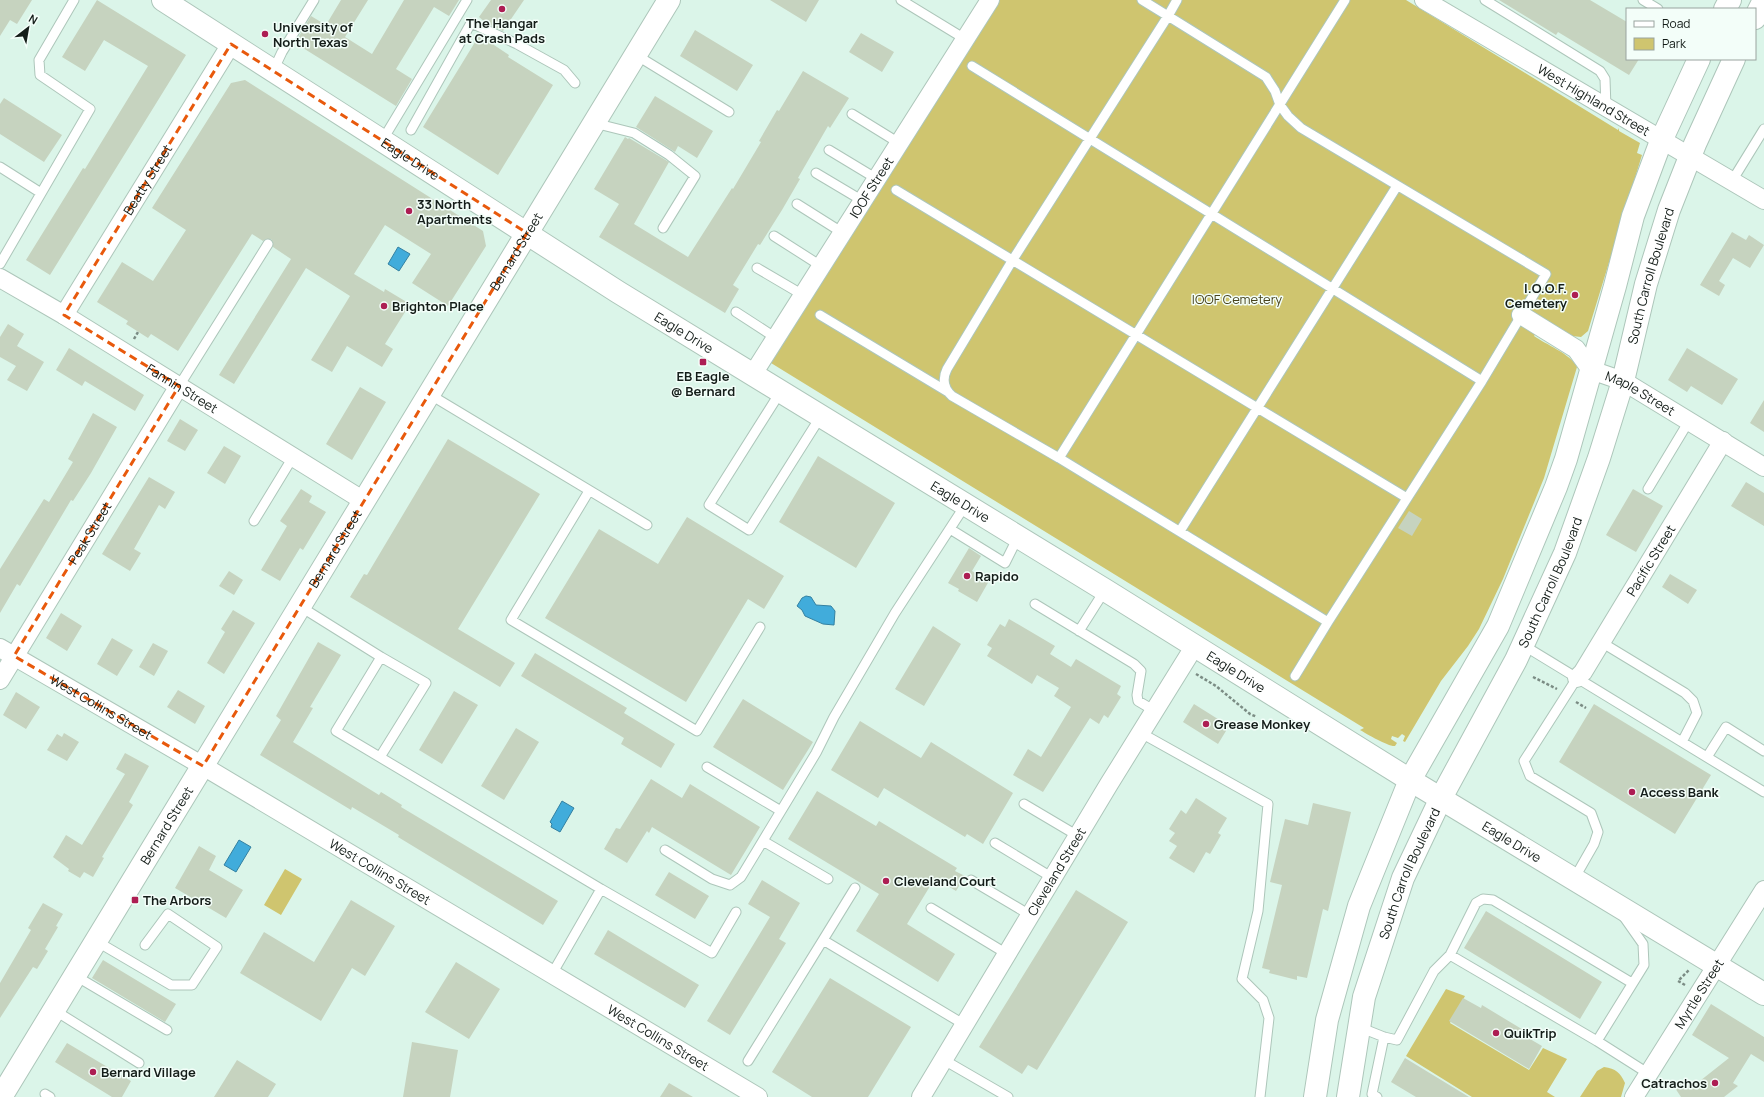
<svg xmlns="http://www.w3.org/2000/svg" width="1764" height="1097" font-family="Manrope,sans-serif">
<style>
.green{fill:#cfc56f}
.water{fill:#41acdb;stroke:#3481a1}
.building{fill:#c6d3bf}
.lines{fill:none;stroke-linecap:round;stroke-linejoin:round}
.lane-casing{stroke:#adc6ba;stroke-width:11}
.street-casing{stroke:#adc6ba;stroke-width:20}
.secondary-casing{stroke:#adc6ba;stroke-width:24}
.path{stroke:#7b8c84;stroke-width:2.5;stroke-dasharray:3 2;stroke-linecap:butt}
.lane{stroke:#fff;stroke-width:9}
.street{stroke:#fff;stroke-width:18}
.secondary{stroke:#fff;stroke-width:22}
.marked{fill:none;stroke:#e8590c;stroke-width:3;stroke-dasharray:8 5;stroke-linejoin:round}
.poi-dot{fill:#ad1d53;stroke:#f3fef9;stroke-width:1.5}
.labels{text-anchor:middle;stroke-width:3;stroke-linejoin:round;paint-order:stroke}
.poi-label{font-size:13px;font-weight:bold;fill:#141d19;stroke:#f3fef9;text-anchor:start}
.street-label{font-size:13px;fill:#141d19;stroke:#f3fef9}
.park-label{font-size:13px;fill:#48431b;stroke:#f3fef9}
</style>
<rect width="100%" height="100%" fill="#dbf5e9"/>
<path class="green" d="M1000,0H1406L1618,130L1619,128V131L1640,143L1637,153L1642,155L1588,331L1581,337L1572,336L1545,319L1534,336C1545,344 1571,354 1577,367L1544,478L1503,579L1479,629L1468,646L1441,681L1405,742L1403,741L1405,736L1402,734L1398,738L1392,736L1391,739L1397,743L1395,746C1389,747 1367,734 1360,730L1364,728L771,363Z
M285,869L302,879L281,915L264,905Z
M1446,989L1465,996L1450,1023L1529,1070L1543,1048L1567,1059L1547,1092L1555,1097H1472L1406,1056Z
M1604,1067C1616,1069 1620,1072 1625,1083L1621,1097H1580L1597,1071Z"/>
<path class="water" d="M398,247L410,254L399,271L388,264Z
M806,596L811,597L816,605L831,606L835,611L834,625L823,624L805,616L802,610L797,606L802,598Z
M562,801L574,808L560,832L551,827L552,824L550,822Z
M239,840L251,847L236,872L224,865Z"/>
<path class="building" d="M0,0H32L17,24L10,20L0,36Z
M97,0L186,55L50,275L26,260L83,168L85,169L148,66L104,40L85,71L62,57Z
M341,0H368L345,37L372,54L404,0H459L449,16L434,7L396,69L412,79L396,106L295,43L311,16L326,25Z
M491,0H524L503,31L486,23L479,17Z
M770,0H819L806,22Z
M1499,0H1590L1627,22V59H1639L1629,75L1558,32L1556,35Z
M695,30L753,65L737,91L680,56Z
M861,33L894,52L882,72L849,52Z
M480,34L496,41L494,45L509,55L508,57L553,85L498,175L423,127Z
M803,71L849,98L830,128L828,126L798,178L800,179L782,210L760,245L758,244L733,285L739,289L725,313L599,237L619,204L594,189L625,137L628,139L629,138L669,162L634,224L688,257L732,188L733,189L761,142L759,141L777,110L779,111Z
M245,80L483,231L486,246L448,306L412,283L431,254L385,225L354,274L384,292L385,289L410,304L385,344L393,349L382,367L347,346L332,372L311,360L350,296L306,268L234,384L219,375L291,259L273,247V242L271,239H266L263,241L252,234L178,351L151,334L148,338L126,324L128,321L97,302L122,262L153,281L186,230L152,208L231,83Z
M655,96L713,131L697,158L678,146L675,152L636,127Z
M4,98L62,135L44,162L0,134V104Z
M1732,232L1746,240L1749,235L1764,245L1750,268L1733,258L1719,281L1725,285L1719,296L1700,285Z
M8,324L24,334L17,346L44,362L27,391L7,380L16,366L0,357V337Z
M69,348L144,395L135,411L85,381L82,386L56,370Z
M1687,348L1738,379L1722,405L1691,386L1687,392L1668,380Z
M360,387L386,402L352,460L326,444Z
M1764,400V432L1750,423Z
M93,413L117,427L91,473L73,501L71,500L20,586L17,584L0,613V569L44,499L49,502L73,462L68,459Z
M180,419L198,430L185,451L167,441Z
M448,439L540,494L458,629L515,663L500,687L350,597L364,574L367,575Z
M224,446L241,456L225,484L207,473Z
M818,456L895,503L856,568L779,522Z
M149,477L175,492L165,509L159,505L134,549L141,553L130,571L102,554Z
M1746,482L1764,493V526L1731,506Z
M301,489L312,496L309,502L326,512L303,550L300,548L280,581L261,570L287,526L280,521Z
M1633,489L1663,506L1636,552L1606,535Z
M1409,511L1422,519L1412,536L1398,528Z
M687,517L784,576L764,609L748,599L686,702L545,618L599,529L658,564Z
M969,548L981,556L972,571L989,581L977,602L958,591L959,589L948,583Z
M229,571L243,580L234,595L219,586Z
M1670,574L1697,590L1688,604L1662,587Z
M233,610L255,623L224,674L207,663L225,632L221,629Z
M61,613L82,626L67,651L46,638Z
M1009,619L1055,646L1050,654L1071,667L1076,659L1121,686L1117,694L1121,697L1108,718L1104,715L1099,724L1090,718L1043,792L1013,775L1028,749L1041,757L1071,707L1054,696L1059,688L1037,675L1032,684L987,656L992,648L987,645L1000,624L1005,627Z
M933,626L961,644L924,706L895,689Z
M112,638L133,650L117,676L97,664Z
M318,642L341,655L310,707L313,708L293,742L379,795L381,792L402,805L401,807L558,901L543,925L398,837L399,835L352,807L351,810L260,755L281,720L276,716Z
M153,643L168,651L154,676L139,667Z
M535,653L627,708L624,713L675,744L661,768L621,744L624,738L521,676Z
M178,690L205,706L195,724L167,707Z
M454,691L478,705L442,764L419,750Z
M16,692L40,707L26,729L3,715Z
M743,699L813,742L783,790L713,747Z
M1194,704L1229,726L1218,744L1183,722Z
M1594,704L1711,775L1675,834L1559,762Z
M860,721L921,758L931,742L1013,793L983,844L967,834L965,837L884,788L878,798L831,770Z
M516,728L539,742L504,800L481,786Z
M64,733L79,742L67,761L47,750L57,734L62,737Z
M125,753L149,766L129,802L133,805L102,857L104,858L93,877L84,872L80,878L68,871L69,869L53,857L66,835L82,845L125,774L116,769Z
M651,779L682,798L690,784L760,827L731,875L652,827L649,833L647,831L627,863L604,849L616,828L620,829Z
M817,791L876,826L879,821L957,868L955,871L965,876L956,891L935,878L907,924L955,954L938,982L856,931L879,894L788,839Z
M1196,798L1227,818L1218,833L1221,835L1210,854L1206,852L1194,873L1169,858L1177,846L1169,841L1175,833L1169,829L1181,810L1186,814Z
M1313,803L1351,812L1328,911L1323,909L1307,978L1297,976V980L1269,973L1270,970L1262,968L1282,885L1270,882L1285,819L1308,825Z
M199,846L216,856L209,870L243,890L226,918L175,888Z
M669,872L709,896L695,919L655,895Z
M762,880L800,903L779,939L786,943L730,1035L707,1021L770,917L748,904Z
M1076,890L1128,922L1037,1070L1028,1065L1022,1074L979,1047Z
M351,900L395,926L365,976L352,968L321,1021L240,973L264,932L314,962Z
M43,903L63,914L56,926L58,927L45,949L48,951L37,969L33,967L0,1018V983L31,930L28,928Z
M1486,911L1602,982L1580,1019L1464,948Z
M608,930L699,985L685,1008L594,954Z
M103,960L176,1004L165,1022L92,978Z
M456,962L500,989L469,1039L425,1012Z
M830,978L911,1027L868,1097H812L772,1072Z
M1463,998L1481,1008L1482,1005L1525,1031L1523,1035L1542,1046L1529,1069L1449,1021Z
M1711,1004L1764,1037V1062L1751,1054L1733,1083L1738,1086L1724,1097H1681L1675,1088L1684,1080L1691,1088L1729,1058L1692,1035Z
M412,1042L458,1050L450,1097H403Z
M67,1043L131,1081L122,1097H112L55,1062Z
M1405,1058L1469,1097H1416L1391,1082Z
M237,1060L276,1084L268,1097H214Z
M669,1083L693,1097H660Z"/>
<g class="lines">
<defs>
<path id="lane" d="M901,0L965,39
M1142,0L1168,16L1177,0
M1485,0L1600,71L1605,79L1606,108
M1643,0L1658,9
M636,55L729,112
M972,66L1482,381
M273,71L282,52L314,0
M852,114L899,143
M594,123L634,133L669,155L695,176L663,228
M411,130L471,23L517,44L564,70L575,83
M382,141L467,0
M829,150L877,179
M0,167L41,193
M816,173L863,201
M1732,181L1764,129
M896,190L1407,498
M797,204L843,233
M774,236L821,266
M0,264L90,109L40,75L39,60L74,0
M757,268L803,295
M736,312L776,338
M820,315L948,392
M179,386L268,244
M781,391L709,505L749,530L821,416
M429,394L647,525
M1059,458L1345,0
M1648,489L1689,421
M589,491L511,620L697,731L760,627
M254,521L293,457
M950,529L1005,563L1018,537
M1180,531L1397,186
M1035,604L1134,664L1141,671L1137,695L1138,701L1155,711
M301,607L381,657L336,731L601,889
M1079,631L1105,590
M1601,642L1685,693L1693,701L1697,713L1682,742
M1523,645L1764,792
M1295,676L1328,622L1482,381L1546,274L1301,128L1288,116L1280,105L1275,91L1266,77L1168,16L1012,261L947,369C942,379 944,389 952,396L1059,458L1328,622
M1141,733L1268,804L1258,911L1242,979L1263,1000L1269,1018L1260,1097
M380,757L426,683L381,657
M1707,757L1726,727L1764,751
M707,767L781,811
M1024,804L1078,836
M763,841L828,879
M995,843L1053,878
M665,850L712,879L730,885L741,877L816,753L834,717L895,613L966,504
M1574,879L1594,844L1598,832L1591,813L1530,776L1524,761L1577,678
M971,880L1030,915
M931,908L1007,954
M823,940L855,888
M96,941L171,985H192L217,947L168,914L145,945
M1450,955L1476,903L1483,899L1493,900L1632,983
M552,974L601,889L712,953L736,912
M74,975L167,1030
M54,1010L139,1063
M1359,1027L1384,1037L1397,1040L1434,971L1450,955L1597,1041L1649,1074
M1597,1041L1644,965L1643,944L1624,917
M944,1060L1008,1097
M748,1061L823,940L965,1025
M45,1094L50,1097
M1377,1097L1372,1094L1384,1037"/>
<g id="street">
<path id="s1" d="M1424,0L1764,200"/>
<path id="s2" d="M0,278L64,315L364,501"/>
<path id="s3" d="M64,315L231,44"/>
<path id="s4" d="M1521,315L1576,349L1591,370L1623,381L1764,467"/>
<path id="s5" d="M753,374L990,0"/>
<path id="s6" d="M0,648L203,766L758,1097"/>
<path id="s7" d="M1577,678L1583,672L1723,441"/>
<path id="s8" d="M0,680L179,386"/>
<path id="s9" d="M921,1097L1109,784L1194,647"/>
<path id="s10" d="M1634,1097L1764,890"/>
</g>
<g id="secondary">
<path id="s11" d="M163,0L618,292L1105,590L1410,780L1764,994"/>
<path d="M1725,9L1730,0"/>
<path d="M1755,18L1764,0"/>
<path id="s12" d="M1,1097L669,0"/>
<path d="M1315,1097L1327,1020L1359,906L1410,780L1498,626L1556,487L1566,459L1615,286L1633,216L1661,141L1699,59"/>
<path id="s13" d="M1348,1097L1364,997L1403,878L1441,798L1516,660L1565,553L1599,458L1623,381L1646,284L1669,210L1695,144L1734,59"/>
</g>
</defs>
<use href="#lane" class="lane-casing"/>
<use href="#street" class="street-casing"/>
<use href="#secondary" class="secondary-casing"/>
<path class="path" d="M134,339L138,332
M1196,674L1216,686L1250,714L1257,717
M1533,677L1557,689
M1576,702L1586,708
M1685,985L1678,981L1689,970"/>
<use href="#lane" class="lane"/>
<use href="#street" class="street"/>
<use href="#secondary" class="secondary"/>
</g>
<path class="marked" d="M231,44L527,233L203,766L14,656L179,386L64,315Z"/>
<g class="poi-dot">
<circle cx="502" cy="9" r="4"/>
<circle cx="265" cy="34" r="4"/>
<circle cx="409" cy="211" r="4"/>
<circle cx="1575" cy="295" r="4"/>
<circle cx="384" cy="306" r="4"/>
<rect x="699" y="358" width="8" height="8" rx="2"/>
<circle cx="967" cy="576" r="4"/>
<circle cx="1206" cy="724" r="4"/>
<circle cx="1632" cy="792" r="4"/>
<circle cx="886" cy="881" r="4"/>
<rect x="131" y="896" width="8" height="8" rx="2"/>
<circle cx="1496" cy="1033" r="4"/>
<circle cx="93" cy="1072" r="4"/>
<circle cx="1715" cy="1083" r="4"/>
</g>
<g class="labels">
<g class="poi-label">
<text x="502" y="28" text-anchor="middle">The Hangar<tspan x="502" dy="15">at Crash Pads</tspan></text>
<text x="273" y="32">University of<tspan x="273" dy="15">North Texas</tspan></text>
<text x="417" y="209">33 North<tspan x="417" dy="15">Apartments</tspan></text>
<text x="1567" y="293" text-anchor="end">I.O.O.F.<tspan x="1567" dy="15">Cemetery</tspan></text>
<text x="392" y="311">Brighton Place</text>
<text x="703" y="381" text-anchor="middle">EB Eagle<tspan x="703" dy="15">@ Bernard</tspan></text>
<text x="975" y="581">Rapido</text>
<text x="1214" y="729">Grease Monkey</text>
<text x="1640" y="797">Access Bank</text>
<text x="894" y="886">Cleveland Court</text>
<text x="143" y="905">The Arbors</text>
<text x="1504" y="1038">QuikTrip</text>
<text x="101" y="1077">Bernard Village</text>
<text x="1707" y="1088" text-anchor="end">Catrachos</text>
</g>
<g class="street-label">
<text dy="5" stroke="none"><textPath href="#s1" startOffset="197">West Highland Street</textPath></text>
<text dy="5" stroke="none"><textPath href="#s11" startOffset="294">Eagle Drive</textPath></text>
<text dy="5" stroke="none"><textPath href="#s3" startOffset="159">Beatty Street</textPath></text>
<text dy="5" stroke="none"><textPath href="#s5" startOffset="221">IOOF Street</textPath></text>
<text dy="5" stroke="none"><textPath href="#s12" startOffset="990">Bernard Street</textPath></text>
<text dy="5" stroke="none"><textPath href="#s13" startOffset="880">South Carroll Boulevard</textPath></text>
<text dy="5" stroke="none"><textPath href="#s11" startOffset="618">Eagle Drive</textPath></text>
<text dy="5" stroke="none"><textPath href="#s2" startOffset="213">Fannin Street</textPath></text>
<text dy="5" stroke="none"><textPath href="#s4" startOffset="145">Maple Street</textPath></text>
<text dy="5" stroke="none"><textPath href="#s11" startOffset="942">Eagle Drive</textPath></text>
<text dy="5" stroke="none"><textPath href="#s8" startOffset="172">Peak Street</textPath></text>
<text dy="5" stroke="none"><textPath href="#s12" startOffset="642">Bernard Street</textPath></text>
<text dy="5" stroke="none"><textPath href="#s7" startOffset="139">Pacific Street</textPath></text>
<text dy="5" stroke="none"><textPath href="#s13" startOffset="557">South Carroll Boulevard</textPath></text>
<text dy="5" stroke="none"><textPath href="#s11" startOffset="1266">Eagle Drive</textPath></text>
<text dy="5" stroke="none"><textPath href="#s6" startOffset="117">West Collins Street</textPath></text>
<text dy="5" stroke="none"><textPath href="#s12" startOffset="318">Bernard Street</textPath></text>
<text dy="5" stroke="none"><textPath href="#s11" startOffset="1590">Eagle Drive</textPath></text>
<text dy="5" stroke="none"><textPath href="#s6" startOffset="441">West Collins Street</textPath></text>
<text dy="5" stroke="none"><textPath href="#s9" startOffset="263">Cleveland Street</textPath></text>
<text dy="5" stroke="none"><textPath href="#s13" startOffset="233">South Carroll Boulevard</textPath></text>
<text dy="5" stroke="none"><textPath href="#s10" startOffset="122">Myrtle Street</textPath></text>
<text dy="5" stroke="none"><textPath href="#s6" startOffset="765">West Collins Street</textPath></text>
</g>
<g class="park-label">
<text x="1237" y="304">IOOF Cemetery</text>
</g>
</g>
<rect x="1626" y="8" width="130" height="52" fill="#f3fef9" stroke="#9aa49f"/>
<rect x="1634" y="21" width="20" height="6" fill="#ffffff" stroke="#9aa49f"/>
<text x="1662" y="28" font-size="12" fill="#141d19">Road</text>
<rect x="1634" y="38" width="20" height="12" fill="#cfc56f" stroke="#9aa49f"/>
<text x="1662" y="48" font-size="12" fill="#141d19">Park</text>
<g transform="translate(28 28) rotate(31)" stroke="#f3fef9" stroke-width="3" paint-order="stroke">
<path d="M0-3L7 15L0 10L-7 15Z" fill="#141d19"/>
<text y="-6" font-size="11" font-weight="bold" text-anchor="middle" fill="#141d19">N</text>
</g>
</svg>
